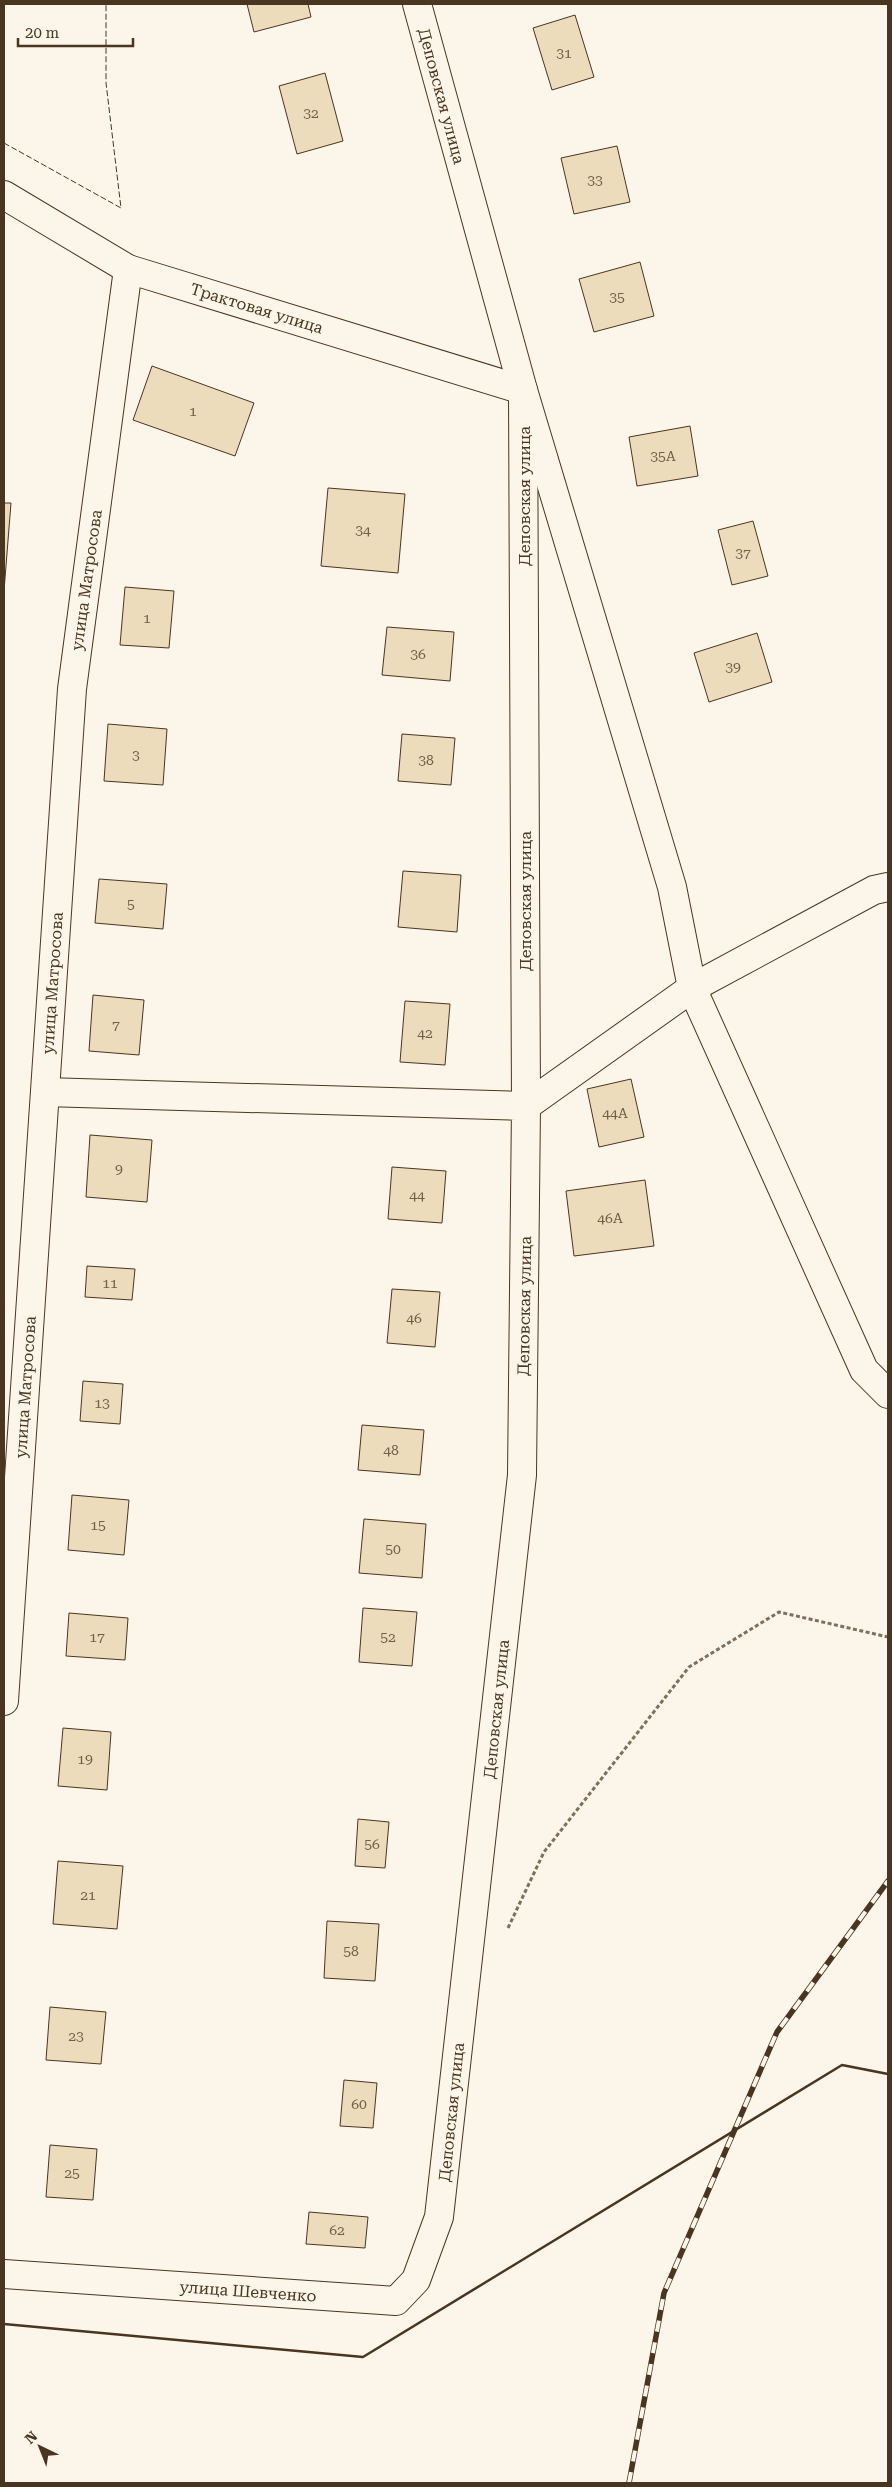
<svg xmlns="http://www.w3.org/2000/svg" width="892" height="2487" font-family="'Roboto Serif',serif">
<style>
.building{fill:#ecdcbc;stroke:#4a3520}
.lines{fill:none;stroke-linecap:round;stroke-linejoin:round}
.minor-casing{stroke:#4a3520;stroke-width:30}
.tertiary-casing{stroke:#4a3520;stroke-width:30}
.path{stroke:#7f6f5c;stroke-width:3;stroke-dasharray:4 2.5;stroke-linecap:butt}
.minor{stroke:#fbf6e9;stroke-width:28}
.tertiary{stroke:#fbf6e9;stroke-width:28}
.rail-casing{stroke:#4a3520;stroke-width:5.5}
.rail{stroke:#fbf6e9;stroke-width:4;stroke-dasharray:11;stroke-linecap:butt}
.fence{stroke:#4a3520;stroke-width:1;stroke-dasharray:6 2.5;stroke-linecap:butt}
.wall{stroke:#4a3520;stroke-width:2.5}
.labels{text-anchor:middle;stroke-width:4;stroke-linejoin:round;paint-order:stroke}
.number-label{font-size:14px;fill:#725f47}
.street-label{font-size:16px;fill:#4a3520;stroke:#fbf6e9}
</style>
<rect width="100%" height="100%" fill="#fbf6e9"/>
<path class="building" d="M247,4H308L311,17L254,32Z
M575,15L594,77L552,90L533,28Z
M325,73L343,141L297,154L279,86Z
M617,146L630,202L574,214L561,158Z
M640,262L654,316L594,332L579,279Z
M152,366L254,403L235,456L133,420Z
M690,426L698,476L637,486L629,437Z
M328,488L405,494L398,573L321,566Z
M4,503H11L4,591Z
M753,521L768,576L732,585L718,530Z
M125,587L174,591L169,648L120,645Z
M387,627L454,632L450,681L382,675Z
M757,633L772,682L709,702L694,653Z
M108,724L167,729L163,785L104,781Z
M402,734L455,738L451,785L398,781Z
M403,871L461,875L457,932L398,927Z
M99,879L167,884L163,929L95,923Z
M93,995L144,1000L139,1055L89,1051Z
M405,1001L450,1004L445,1065L400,1062Z
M631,1079L644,1137L599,1147L587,1089Z
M90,1135L152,1140L147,1202L86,1197Z
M392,1167L446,1171L442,1223L388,1219Z
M645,1180L654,1246L574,1256L566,1191Z
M87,1266L135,1269L132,1300L85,1297Z
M392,1289L440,1292L435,1347L387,1343Z
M83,1381L123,1384L120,1424L80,1421Z
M362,1425L424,1430L420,1475L358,1470Z
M72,1495L129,1500L124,1555L68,1550Z
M364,1519L426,1524L422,1578L359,1573Z
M363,1608L417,1612L412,1666L359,1662Z
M69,1613L128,1618L125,1660L66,1656Z
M63,1728L111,1732L107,1790L58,1786Z
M358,1819L389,1822L385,1868L355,1866Z
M58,1861L123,1866L117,1929L53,1924Z
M327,1921L379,1924L375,1981L324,1978Z
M50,2007L106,2012L101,2064L46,2060Z
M344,2080L377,2083L373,2128L340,2126Z
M50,2145L97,2149L93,2200L46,2197Z
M309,2212L368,2217L365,2248L306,2244Z"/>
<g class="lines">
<defs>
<path id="minor" d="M45,1092L526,1106L692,988L874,890L888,887
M4,1701L72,689L128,269
M4,2274L396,2301L416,2280L439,2217L522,1475L526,1106L523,390L417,4"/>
<path id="tertiary" d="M4,195L128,269L523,390L672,887L692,988L864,1370L888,1394"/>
</defs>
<use href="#minor" class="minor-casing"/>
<use href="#tertiary" class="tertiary-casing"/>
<path class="path" d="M508,1928L544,1852L689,1667L779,1612L888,1637"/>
<use href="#minor" class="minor"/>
<use href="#tertiary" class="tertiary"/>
<defs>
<path id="rail" d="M629,2483L664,2293L777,2032L888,1881"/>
</defs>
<use href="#rail" class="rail-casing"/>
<use href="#rail" class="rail"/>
<path class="fence" d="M4,143L121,208L106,83V4"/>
<path class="wall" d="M4,2324L363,2357L842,2065L888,2074"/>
</g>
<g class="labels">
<g class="number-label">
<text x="564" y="58">31</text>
<text x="311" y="118">32</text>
<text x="595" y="185">33</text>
<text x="617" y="302">35</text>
<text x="193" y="416">1</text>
<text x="663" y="461">35А</text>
<text x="363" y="535">34</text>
<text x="743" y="558">37</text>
<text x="147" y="623">1</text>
<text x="418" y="659">36</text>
<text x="733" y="672">39</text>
<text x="136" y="760">3</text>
<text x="426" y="765">38</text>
<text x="131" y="909">5</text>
<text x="116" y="1030">7</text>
<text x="425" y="1038">42</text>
<text x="615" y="1118">44А</text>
<text x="119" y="1174">9</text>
<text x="417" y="1200">44</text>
<text x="610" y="1223">46А</text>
<text x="110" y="1288">11</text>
<text x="414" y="1323">46</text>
<text x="102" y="1408">13</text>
<text x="391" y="1455">48</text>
<text x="98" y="1530">15</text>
<text x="393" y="1554">50</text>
<text x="97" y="1642">17</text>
<text x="388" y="1642">52</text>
<text x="85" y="1764">19</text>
<text x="372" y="1849">56</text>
<text x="88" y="1900">21</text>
<text x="351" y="1956">58</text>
<text x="76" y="2041">23</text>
<text x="359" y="2109">60</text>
<text x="72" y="2178">25</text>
<text x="337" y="2235">62</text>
</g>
<g class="street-label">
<text transform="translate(442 96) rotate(75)" y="6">Деповская улица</text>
<text transform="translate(257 308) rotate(17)" y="6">Трактовая улица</text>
<text transform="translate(524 496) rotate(-90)" y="6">Деповская улица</text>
<text transform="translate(86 580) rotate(-82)" y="6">улица Матросова</text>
<text transform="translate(525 901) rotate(-90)" y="6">Деповская улица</text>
<text transform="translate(52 983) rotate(-86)" y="6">улица Матросова</text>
<text transform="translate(524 1306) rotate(-89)" y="6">Деповская улица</text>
<text transform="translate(25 1387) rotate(-86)" y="6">улица Матросова</text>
<text transform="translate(496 1709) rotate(-84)" y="6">Деповская улица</text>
<text transform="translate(451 2112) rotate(-84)" y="6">Деповская улица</text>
<text transform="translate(248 2291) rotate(4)" y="6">улица Шевченко</text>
</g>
</g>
<rect width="892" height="2487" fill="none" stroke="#4a3520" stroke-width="10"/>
<g transform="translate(40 2447) rotate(317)" stroke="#fbf6e9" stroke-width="4" paint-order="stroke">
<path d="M0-4L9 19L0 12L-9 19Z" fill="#4a3520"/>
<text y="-8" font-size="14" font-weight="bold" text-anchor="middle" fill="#4a3520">N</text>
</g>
<path d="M18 38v8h115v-8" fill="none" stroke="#4a3520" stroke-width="2.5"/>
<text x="25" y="38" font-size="15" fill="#4a3520" stroke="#fbf6e9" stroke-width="4" paint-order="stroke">20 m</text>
</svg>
